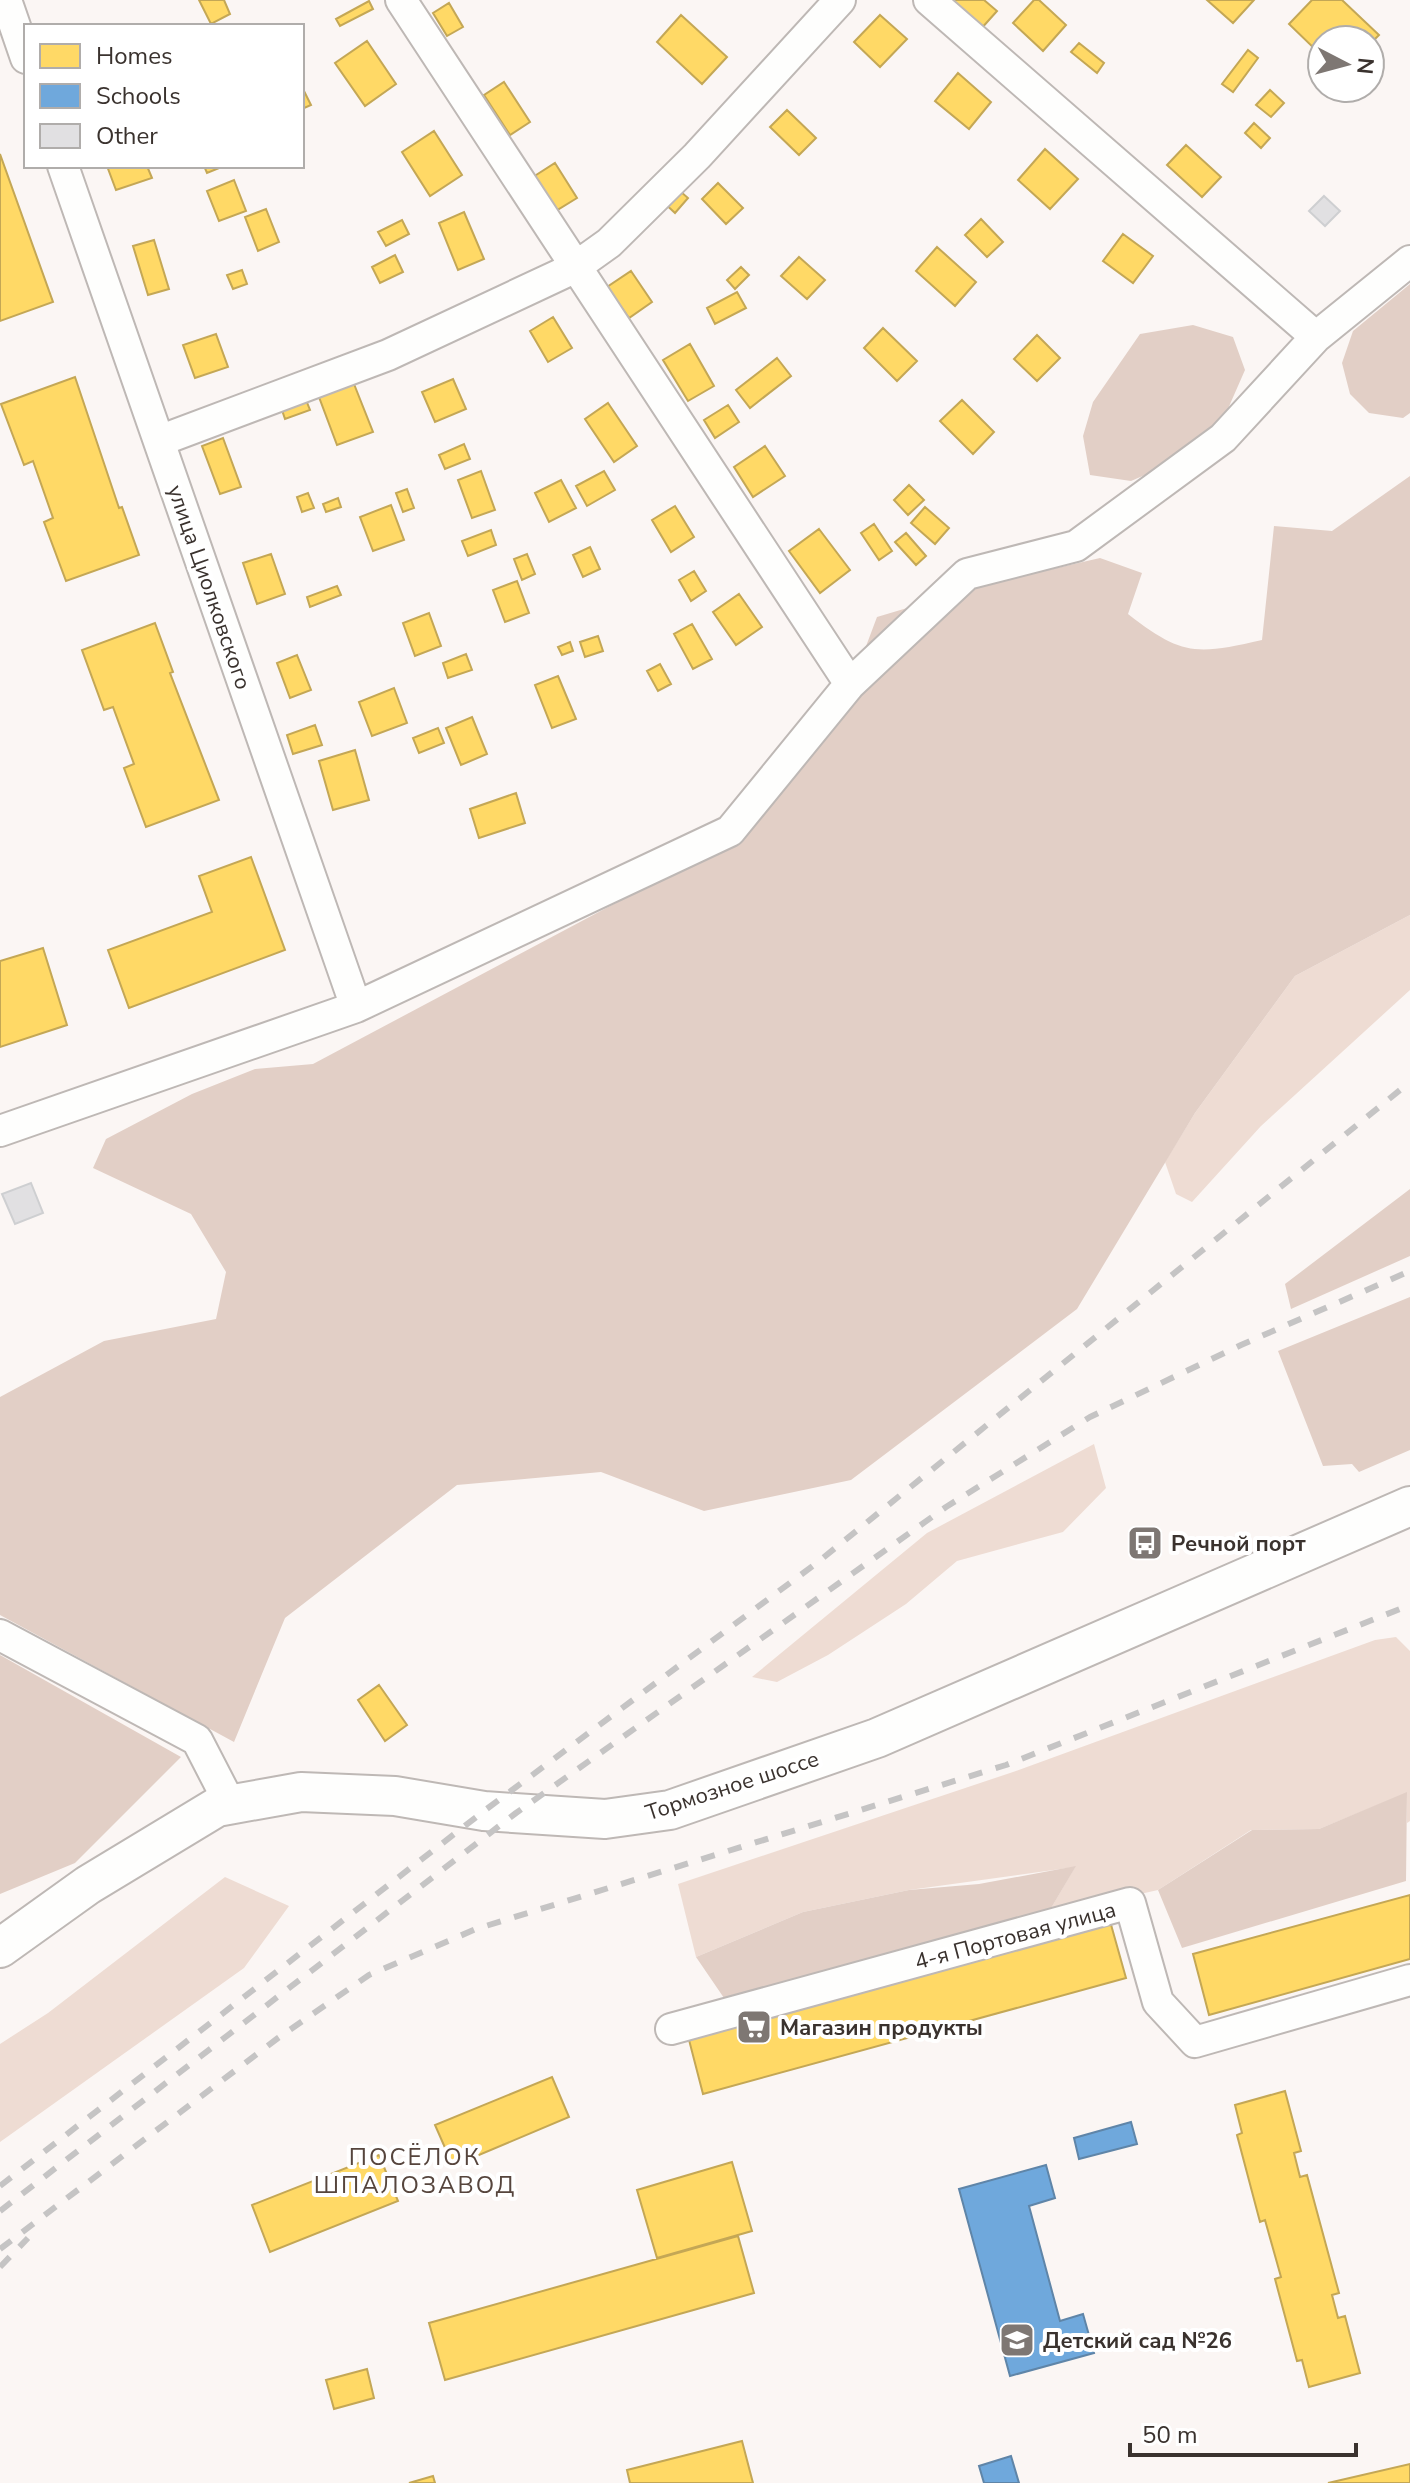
<svg xmlns="http://www.w3.org/2000/svg" width="1410" height="2483" font-family="'Nunito Sans',sans-serif">
<style>
.green{fill:#eedcd3}
.forest{fill:#e2cfc6}
.homes{fill:#ffd966;stroke:#c4a755;stroke-width:2}
.schools{fill:#6fa8dc;stroke:#5f85a8;stroke-width:2}
.building{fill:#e1e0e2;stroke:#cecfd1;stroke-width:2}
.lines{fill:none;stroke-linecap:round;stroke-linejoin:round}
.minor-casing{stroke:#beb8b5;stroke-width:34}
.tertiary-casing{stroke:#beb8b5;stroke-width:42}
.minor{stroke:#fefefd;stroke-width:30}
.tertiary{stroke:#fefefd;stroke-width:38}
.rail{stroke:#c5c4c4;stroke-width:6;stroke-dasharray:14 14;stroke-linecap:butt}
.labels{text-anchor:middle;stroke-width:8;stroke-linejoin:round;paint-order:stroke}
.street-label{font-size:22px;fill:#3a322e;stroke:#fff}
.poi-label{font-size:22px;font-weight:bold;fill:#3a322e;stroke:#fff;text-anchor:start}
.neighbourhood-label{font-size:24px;letter-spacing:2px;fill:#56453d;stroke:#fff}
</style>
<rect width="100%" height="100%" fill="#fbf6f4"/>
<path class="green" d="M1410,915V990L1261,1126L1192,1202L1176,1194L1165,1162L1195,1113L1295,976Z
M1094,1444L1106,1488L1063,1532L957,1561L906,1604L828,1655L777,1682L752,1677L927,1533Z
M1396,1637L1410,1651V1821L1407,1823V1793L1319,1829L1251,1830L1158,1890L1047,1915L1075,1867L909,1890L803,1912L696,1957L678,1884L1013,1772L1375,1640Z
M225,1877L289,1906L244,1968L0,2142V2044L48,2013Z"/>
<path class="forest" d="M1410,284V413L1403,418L1369,413L1350,394L1342,363L1353,331Z
M1193,325L1233,337L1245,370L1227,411L1175,462L1131,481L1090,475L1083,436L1093,402L1140,334Z
M1410,476V915L1295,976L1195,1113L1077,1309L851,1480L704,1511L601,1472L457,1485L285,1618L234,1742L0,1615V1397L104,1341L216,1319L226,1272L191,1214L93,1168L106,1139L192,1094L255,1069L313,1064L738,838L839,718L877,617L984,585L1100,558L1142,573L1128,614C1182,656 1196,655 1262,640L1274,526L1332,531Z
M1410,1189V1256L1291,1309L1285,1284Z
M1410,1297V1450L1359,1472L1352,1464L1323,1466L1278,1351Z
M0,1655L181,1757L75,1863L0,1894Z
M1407,1792L1406,1881L1182,1948L1158,1890L1252,1830L1319,1829Z
M1076,1866L1047,1915L724,1998L696,1957L803,1912L909,1890L979,1884Z"/>
<path class="homes" d="M199,0H224L230,14L211,24Z
M952,0H984L997,11L980,30L950,3Z
M1034,0H1039L1066,25L1043,51L1013,23Z
M1207,0H1254L1233,23Z
M1312,0H1342L1379,35L1370,44V40H1322V56L1289,24Z
M369,1L373,9L340,26L336,19Z
M449,3L463,27L447,36L433,13Z
M681,15L727,57L702,84L657,42Z
M880,15L907,39L880,67L854,42Z
M367,41L396,84L365,106L335,63Z
M1079,43L1104,63L1097,73L1071,52Z
M1248,50L1258,58L1233,92L1222,84Z
M958,73L991,102L969,129L935,101Z
M504,82L530,122L510,135L484,95Z
M302,87L311,105L302,109Z
M1270,90L1284,103L1271,117L1256,105Z
M787,110L816,138L799,155L770,127Z
M1254,123L1270,138L1261,148L1245,133Z
M434,131L462,175L430,196L402,152Z
M1186,145L1221,177L1202,197L1167,165Z
M1045,149L1078,179L1050,209L1018,180Z
M0,154L53,302L0,321Z
M555,163L577,198L554,212L533,177Z
M107,166H147L152,178L116,190Z
M204,166H224L207,173Z
M234,180L246,211L219,221L207,191Z
M718,183L743,208L726,224L702,199Z
M673,185L688,198L675,213L660,199Z
M266,209L279,242L258,251L245,217Z
M464,212L484,259L458,270L439,223Z
M981,219L1003,242L987,257L965,235Z
M402,220L409,234L386,246L378,232Z
M1123,234L1153,256L1133,283L1103,261Z
M154,240L169,289L148,295L133,246Z
M937,247L976,282L955,306L916,271Z
M395,255L403,272L380,283L372,267Z
M799,257L825,280L807,299L781,276Z
M741,267L749,275L735,289L727,280Z
M242,270L247,284L233,289L227,275Z
M631,271L652,302L629,318L607,287Z
M737,292L746,308L715,324L707,308Z
M553,317L572,348L548,362L530,331Z
M883,328L917,361L897,381L864,348Z
M216,334L228,367L195,378L183,345Z
M1037,335L1060,358L1037,381L1014,359Z
M690,344L714,386L688,401L663,360Z
M777,358L791,376L750,408L736,390Z
M75,377L119,508L122,507L139,555L66,581L44,522L53,518L33,461L24,465L1,404Z
M453,379L466,409L435,422L422,392Z
M354,384L373,432L337,445L319,397Z
M304,395L310,410L285,419L280,404Z
M962,400L994,432L973,454L940,421Z
M608,403L637,446L614,462L585,419Z
M728,405L739,422L715,438L704,420Z
M223,438L241,487L220,494L202,446Z
M464,444L470,459L445,469L439,455Z
M765,446L785,476L753,497L734,467Z
M481,471L495,510L472,518L458,480Z
M604,471L615,490L587,506L576,486Z
M561,480L576,508L549,522L535,493Z
M909,485L924,500L908,515L894,500Z
M407,489L414,508L403,512L396,493Z
M308,493L314,508L302,512L297,497Z
M338,498L341,507L326,512L323,504Z
M391,505L404,540L373,551L360,517Z
M675,506L694,537L671,552L652,520Z
M925,507L949,528L935,544L911,523Z
M874,524L892,551L879,560L861,533Z
M819,529L850,570L820,593L789,551Z
M491,530L496,545L468,556L462,541Z
M906,533L926,556L916,565L895,542Z
M590,547L600,569L583,577L573,555Z
M271,554L285,594L257,604L243,563Z
M527,554L535,574L522,580L514,559Z
M694,571L706,591L691,601L679,580Z
M517,581L529,613L505,622L493,590Z
M337,586L341,595L310,607L307,597Z
M739,594L762,627L736,645L713,612Z
M429,613L441,646L415,656L403,623Z
M155,623L173,672L170,673L219,800L146,827L124,768L134,764L113,707L104,710L82,650Z
M692,624L712,659L693,669L674,634Z
M598,636L603,651L585,657L580,642Z
M570,642L573,651L562,655L558,647Z
M466,654L472,670L448,678L443,663Z
M297,655L311,690L290,698L277,663Z
M660,664L671,684L658,691L647,671Z
M558,676L576,719L552,728L535,685Z
M394,688L407,723L372,736L359,702Z
M472,717L487,754L461,765L446,728Z
M315,725L322,745L293,754L287,735Z
M438,728L444,743L419,753L413,738Z
M355,750L369,800L333,810L319,761Z
M516,793L525,823L479,838L470,809Z
M251,857L285,950L129,1008L108,950L212,912L199,876Z
M43,948L67,1025L0,1047V961Z
M379,1685L407,1725L385,1741L358,1700Z
M1410,1895V1959L1209,2015L1193,1954Z
M1110,1921L1126,1978L703,2094L688,2036Z
M552,2077L569,2117L453,2166L435,2125Z
M1285,2091L1301,2151L1294,2153L1300,2177L1307,2175L1339,2293L1332,2295L1338,2318L1345,2316L1360,2373L1309,2387L1302,2360L1297,2361L1275,2279L1281,2277L1265,2220L1260,2222L1237,2135L1242,2133L1235,2105Z
M379,2155L398,2201L270,2252L252,2205Z
M732,2162L752,2231L657,2258L637,2190Z
M738,2236L754,2293L445,2380L429,2323Z
M367,2369L374,2398L334,2409L326,2380Z
M742,2441L753,2483H630L627,2470Z
M1410,2464V2483H1328Z
M433,2476L435,2483H409Z"/>
<path class="schools" d="M1131,2122L1137,2144L1079,2159L1074,2138Z
M1046,2165L1055,2198L1029,2206L1060,2321L1083,2314L1094,2353L1010,2376L959,2189Z
M1011,2456L1019,2483H984L979,2466Z"/>
<path class="building" d="M1324,196L1340,211L1325,226L1309,211Z
M31,1183L43,1213L15,1224L2,1194Z"/>
<g class="lines">
<defs>
<path id="minor" d="M6,0L26,58
M401,0L850,684
M929,0L1316,337
M63,166L356,1007
M159,441L388,355L574,268L609,243L697,156L840,0
M0,1131L356,1007L730,831L850,684L967,574L1076,546L1223,438L1316,337L1410,261
M0,1635L197,1740L230,1804
M671,2029L1130,1903L1158,2002L1195,2042L1410,1980"/>
<path id="tertiary" d="M0,1948L88,1885L217,1807L301,1792L395,1796L484,1811L605,1819L670,1810L877,1738L1410,1506"/>
</defs>
<use href="#minor" class="minor-casing"/>
<use href="#tertiary" class="tertiary-casing"/>
<use href="#minor" class="minor"/>
<use href="#tertiary" class="tertiary"/>
<path class="rail" d="M0,2186L484,1811L818,1562L1410,1082
M0,2211L516,1813L946,1507L1090,1417L1241,1345L1410,1271
M0,2249L278,2038L369,1975L476,1929L1006,1765L1410,1605
M0,2267L28,2238"/>
</g>
<defs>
<symbol id="bus-square" viewBox="-11 -11 22 22"><rect x="-9" y="-9" width="18" height="18" rx="4" fill="#7e7773" stroke="#fff"/><path d="M-5-6H5V4H4V6H2V4H-2V6H-4V4H-5ZM-3.5-4V0h7V-4ZM-3.5 1.2v1.5H-2V1.2ZM2 1.2v1.5H3.5V1.2Z" fill="#fff"/></symbol>
<symbol id="supermarket-square" viewBox="-11 -11 22 22"><rect x="-9" y="-9" width="18" height="18" rx="4" fill="#7e7773" stroke="#fff"/><path d="M-6-5.5h2.5l.6 2H6L4.5 2H-2.5L-4.4-4H-6ZM-1.5 3.2a1.3 1.3 0 1 0 .1 0ZM3 3.2a1.3 1.3 0 1 0 .1 0Z" fill="#fff"/></symbol>
<symbol id="school-square" viewBox="-11 -11 22 22"><rect x="-9" y="-9" width="18" height="18" rx="4" fill="#7e7773" stroke="#fff"/><path d="M0-5L7-2L0 1L-7-2ZM-4 1L0 2.5L4 1V4Q0 6-4 4Z" fill="#fff"/></symbol>
</defs>
<g fill-rule="evenodd">
<use href="#bus-square" x="1125" y="1523" width="40" height="40"/>
<use href="#supermarket-square" x="734" y="2007" width="40" height="40"/>
<use href="#school-square" x="997" y="2320" width="40" height="40"/>
</g>
<g class="labels">
<g class="street-label">
<text transform="translate(210 587) rotate(71)" y="8">улица Циолковского</text>
<text transform="translate(732 1785) rotate(-18)" y="8">Тормозное шоссе</text>
<text transform="translate(1015 1935) rotate(-15)" y="8">4-я Портовая улица</text>
</g>
<g class="poi-label">
<text x="1171" y="1551">Речной порт</text>
<text x="780" y="2035">Магазин продукты</text>
<text x="1043" y="2348">Детский сад №26</text>
</g>
<g class="neighbourhood-label">
<text x="415" y="2165">ПОСЁЛОК<tspan x="415" dy="28">ШПАЛОЗАВОД</tspan></text>
</g>
</g>
<rect x="24" y="24" width="280" height="144" fill="#ffffff" stroke="#b0adab" stroke-width="2"/>
<rect x="40" y="44" width="40" height="24" fill="#ffd966" stroke="#b0adab" stroke-width="2"/>
<text x="96" y="64" font-size="24" fill="#3a322e">Homes</text>
<rect x="40" y="84" width="40" height="24" fill="#6fa8dc" stroke="#b0adab" stroke-width="2"/>
<text x="96" y="104" font-size="24" fill="#3a322e">Schools</text>
<rect x="40" y="124" width="40" height="24" fill="#e1e0e2" stroke="#b0adab" stroke-width="2"/>
<text x="96" y="144" font-size="24" fill="#3a322e">Other</text>
<g transform="translate(1346 64) rotate(96)"><circle r="38" fill="#ffffff" stroke="#b0adab" stroke-width="2"/>
<path d="M0-6L14 30L0 20L-14 30Z" fill="#7e7773"/>
<text y="-12" font-size="22" font-weight="bold" text-anchor="middle" fill="#3a322e">N</text>
</g>
<path d="M1130 2443v12h226v-12" fill="none" stroke="#3a322e" stroke-width="4"/>
<text x="1142" y="2443" font-size="24" fill="#3a322e" stroke="#ffffff" stroke-width="6" paint-order="stroke">50 m</text>
</svg>
